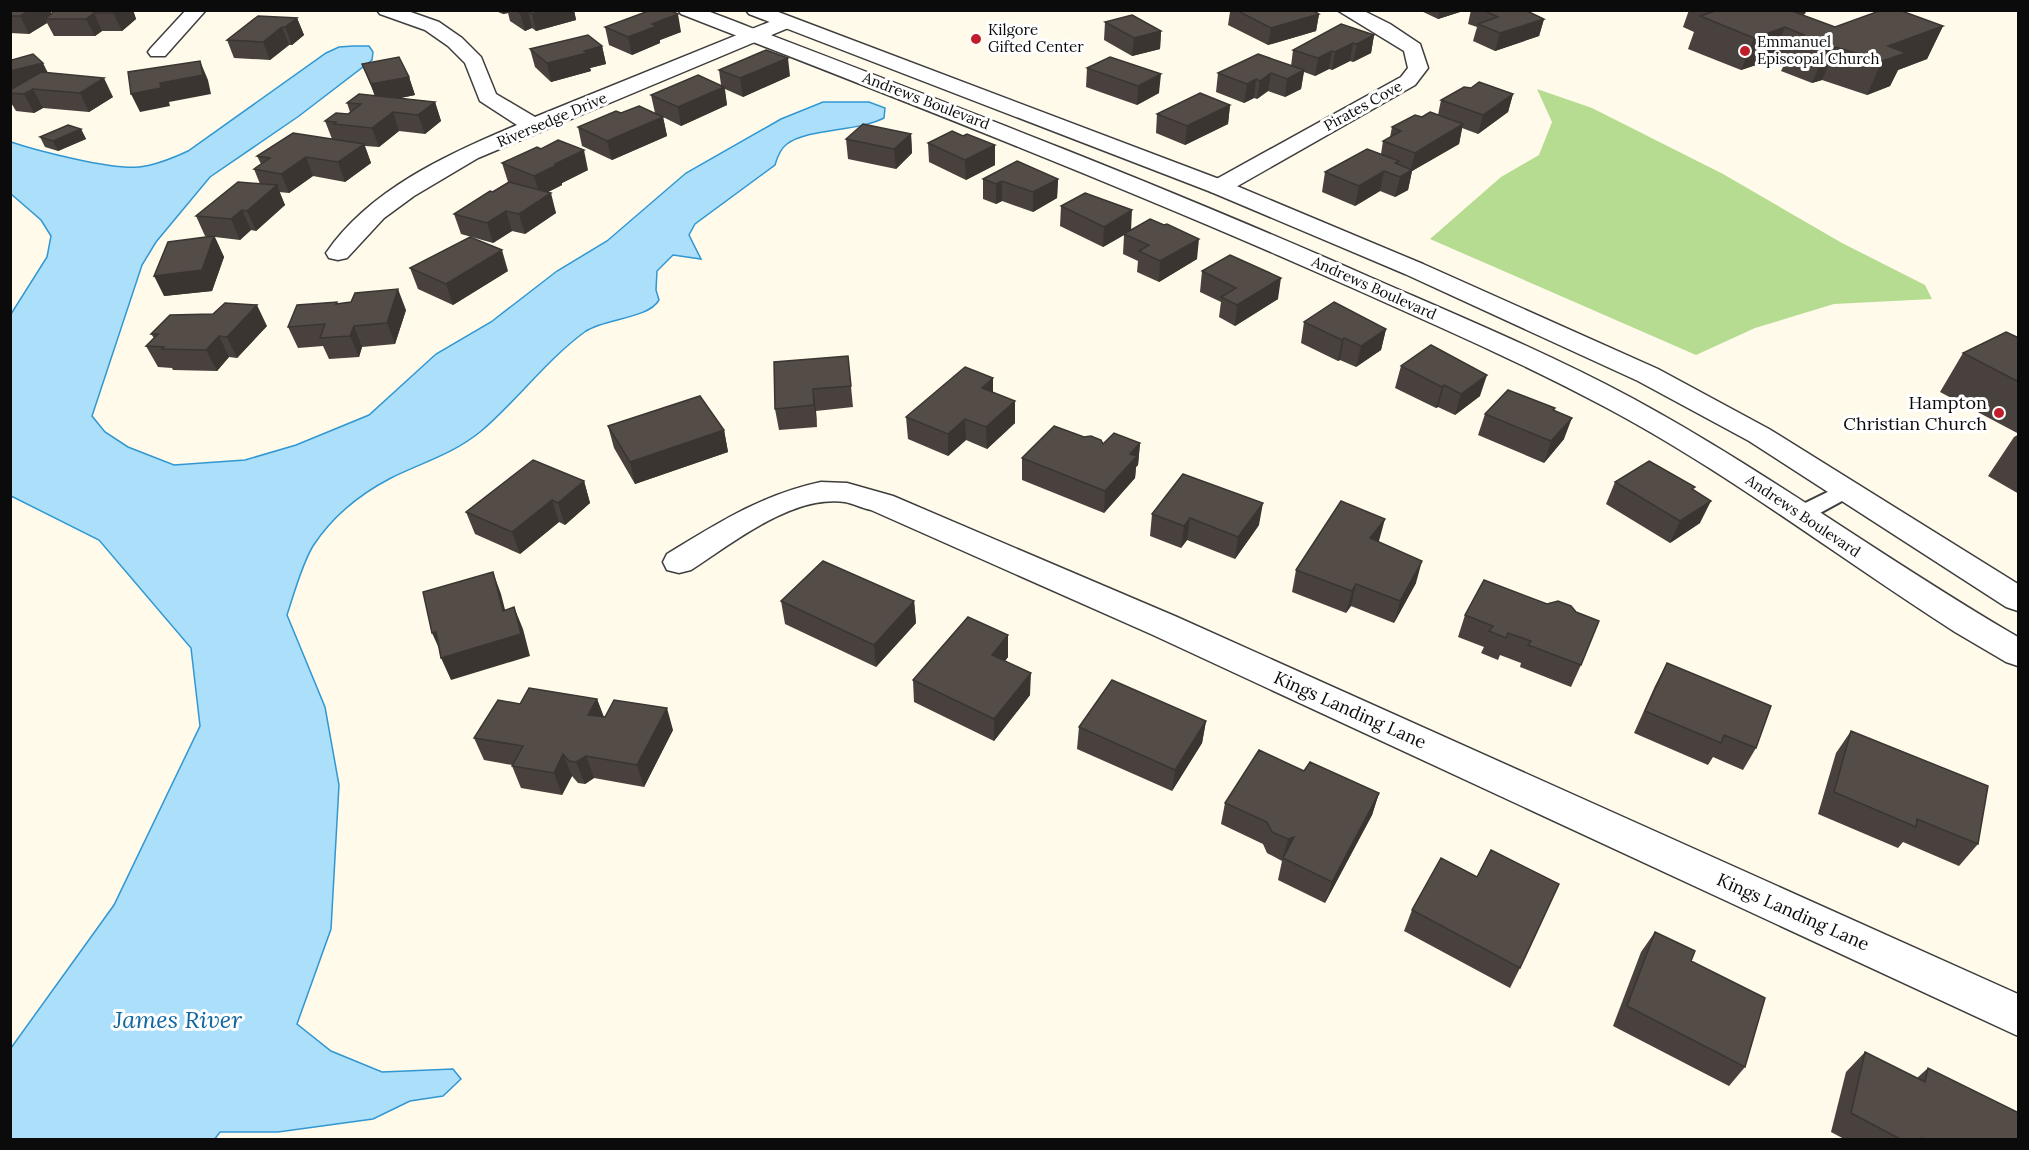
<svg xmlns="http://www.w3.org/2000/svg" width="2029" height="1150" font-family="Lora,serif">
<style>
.forest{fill:#b5dc91}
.water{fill:#acdff9;stroke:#3097d3;stroke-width:1.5}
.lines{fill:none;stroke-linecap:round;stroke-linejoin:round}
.service-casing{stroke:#3e3e3e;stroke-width:4}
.minor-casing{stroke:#3e3e3e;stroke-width:3}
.tertiary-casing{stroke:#3e3e3e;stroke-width:3}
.service{fill:#fff;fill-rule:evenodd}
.minor{fill:#fff;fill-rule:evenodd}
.tertiary{fill:#fff;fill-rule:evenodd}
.wall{fill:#48413d}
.shaded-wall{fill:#3b3532}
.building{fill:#544c47;stroke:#3b3532;stroke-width:1.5}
.poi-dot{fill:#c11e2b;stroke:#fff;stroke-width:2}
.labels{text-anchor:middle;stroke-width:6;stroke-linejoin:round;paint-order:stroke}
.far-poi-label{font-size:15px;fill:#0b0b0b;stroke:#fff;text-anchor:start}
.far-street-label{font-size:15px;fill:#0b0b0b;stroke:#fff}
.poi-label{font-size:18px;fill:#0b0b0b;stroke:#fff;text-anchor:end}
.street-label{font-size:18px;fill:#0b0b0b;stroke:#fff}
.near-water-label{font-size:24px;font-style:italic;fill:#1067a1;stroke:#fff}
</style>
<rect width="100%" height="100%" fill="#fffae9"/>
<path class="forest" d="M1537,89L1592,108L1723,174L1842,243L1925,285L1932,299L1834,304L1755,328L1696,355L1430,239L1501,177L1539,155L1552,122Z"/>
<path class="water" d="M353,46H369L373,52L372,60L299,116L210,177L156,242L142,265L92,416L105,432L128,447L174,465L245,460L296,445L369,415L436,354L491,322L557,271L607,241L686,173L781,119L823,102H869L885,108L884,118C857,132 808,128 787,144C780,149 777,158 775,165L695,224L689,235L701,259L673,255L657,271L656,290L659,300C648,319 606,318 586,331C547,359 516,402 480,432C453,454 421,463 391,478C360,494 332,517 313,546C302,564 294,594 287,615L325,707L339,785L331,929L297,1024L331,1051L382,1072L453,1069L461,1079L443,1096L410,1101L373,1119L278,1132H220L214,1140H11V1048L114,905L200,726L191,648L99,540L11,496V314L47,257L51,236L41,220L11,194V142C38,151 112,170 139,167C157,165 173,158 188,151L326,53L339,47Z"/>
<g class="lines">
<defs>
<path id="service" d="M1846,483L1853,485L1857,490L1853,495L1809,519L1801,521L1793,519L1790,514L1793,509Z"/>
<path id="minor" d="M186,10H206L165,56H151L148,52L151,48Z
M377,10H405L439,22L462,38L481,57L496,94L535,117L779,18H793L795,22L793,26L478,158L414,196L384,218L347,258L338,260L329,258L326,253C370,189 448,154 517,125L480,101L465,63L448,46L425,30L380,14Z
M1337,10H1362L1390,24L1420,44L1428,68L1415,85L1227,192L1219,194L1211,192L1208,187L1211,182L1401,77L1408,68L1404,51Z
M821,482L847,483L893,496L1177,617L2018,994V1036L1153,635L871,510C862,508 854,504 845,502C791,495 733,543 691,570L679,573L667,570L663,562L667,554C718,523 761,495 821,482Z"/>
<path id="tertiary" d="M678,10H705C929,96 1153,181 1372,278C1459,316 1548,353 1632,398C1765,470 1887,561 2018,637V666L2006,662L1955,632C1839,558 1729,473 1607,408C1525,364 1440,327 1355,289C1133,190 907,102 681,14Z
M746,10H773L1227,182L1423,264L1658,369L1769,429L2018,584V611L2006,607L1749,441L1638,381L1405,274L1211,192L749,14Z"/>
</defs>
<use href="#service" class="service-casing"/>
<use href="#minor" class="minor-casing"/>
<use href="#tertiary" class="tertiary-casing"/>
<use href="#service" class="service"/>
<use href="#minor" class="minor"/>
<use href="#tertiary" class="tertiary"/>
</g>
<path class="wall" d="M10,10H50L51,14L56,10H133L136,19L122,31H102L95,36H54L47,23L29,34L10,33Z
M493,10H574L576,20L536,31L532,28L525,31L510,21L508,13L503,14Z
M1228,10H1277L1319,14L1316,31L1268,45L1228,25L1230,12Z
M1419,10H1460V12L1438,19Z
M1471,10H1525L1544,19L1539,36L1495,51L1473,41L1477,27L1468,24Z
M1689,10H1806L1805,14L1802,15L1835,27L1943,26L1927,59L1898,70L1890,86L1867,95L1822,80L1812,83L1781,71L1784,65L1771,60L1741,70L1688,49L1694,32L1683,27Z
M297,18L304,35L292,45H289L270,60L234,58L227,40Z
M1105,22L1161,31L1160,49L1132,56L1104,40Z
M605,27L681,32L660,40V43L632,55L609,45Z
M1374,35L1371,53L1353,62L1350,61L1332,70L1329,69L1315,76L1304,72L1301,89L1285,97L1268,91L1257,99L1254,98L1244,103L1216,92L1218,73L1291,66L1293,50Z
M602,46L606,64L590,68L591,71L551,82L535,67L530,49Z
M10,58L12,60L113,97L89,112L43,108L34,113L16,111L10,101Z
M362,64L409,77L415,95L400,98L435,102L441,121L425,134L399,131L379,147L365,146L371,163L345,182L313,176L289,193L279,192L285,205L256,231L251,230L240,240L215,237L224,257L212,291L164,296L211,237L205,236L196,216L260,184L254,169L261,164L257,156L332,139L325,121L348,114L350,112L347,103L375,96Z
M1087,68L1159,93L1137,105L1086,87Z
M719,70L790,76L743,97L725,89L727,105L681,126L663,117L667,136L612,160L582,146L578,127L621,113H655L651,95L721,85Z
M1513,94L1508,112L1478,134L1462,128L1459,144L1412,171L1408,190L1395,197L1380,191L1355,206L1322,192L1325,172L1381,154L1383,141L1390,137L1392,127L1438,115L1441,100Z
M1230,105L1228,124L1185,145L1156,133L1157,114Z
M81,129L86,139L58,151L45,147L40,137Z
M911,134L912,153L896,169L848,159L846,139Z
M963,136L995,145V165L966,180L929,162L928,143Z
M502,163L588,170L562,183V185L548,192L556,213L525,234L512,231L493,243L461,234L454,214L508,182Z
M983,179H1058L1057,198L1033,212L1002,201L996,204L983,199Z
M1061,206L1131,230L1197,259L1159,282L1137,272L1138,261L1123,254L1124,235L1103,247L1060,226Z
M410,268L508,271L453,305L418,289Z
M1202,271L1278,299L1235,326L1219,317L1221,302L1200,292Z
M337,302V304L406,310L395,344L362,347L359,357L329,359L323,346L298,348L288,327Z
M1304,322L1386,329L1381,350L1356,367L1340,360L1338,361L1301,343Z
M267,326L237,358L229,357L217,371L173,370L172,368L158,367L146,346L154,338L151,334Z
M2019,338V434L1940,392L1963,353Z
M848,356L853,407L816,411L817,427L779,430L775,409Z
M1401,366L1480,396L1455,415L1438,407L1436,408L1395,388Z
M993,393L1015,401V423L987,449L966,440L948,456L908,439L906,417Z
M1555,408L1554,411L1564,439L1544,463L1478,435L1485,414Z
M608,426L724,430L728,452L635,484L614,448Z
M2019,434V494L1988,476L2014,437Z
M1084,437L1103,444L1140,443L1138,465L1136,467L1135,478L1104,513L1022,480V458Z
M584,481L590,503L565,525L559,522L520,554L475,534L466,512Z
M1615,482L1693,490L1700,523L1670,543L1606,504Z
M1152,514L1259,525L1235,559L1187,540L1181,548L1150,536Z
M1379,541L1378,542L1416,583L1394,623L1351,606L1346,613L1292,592L1296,570Z
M1484,580L1581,665L1571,687L1520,667L1521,663L1500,655L1498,660L1481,653L1484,647L1458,637L1465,615Z
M781,601H914L916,623L876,667L785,624Z
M1008,635V657L1005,661L1030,695L994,741L914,702L913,680Z
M1667,663L1756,748L1743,770L1713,757L1708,765L1634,733L1655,686Z
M597,699L604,717L673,730L644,787L594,778L585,784L578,783L572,776L562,795L521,788L512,766V765L484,760L474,738L520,704Z
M1206,721L1202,743L1172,791L1077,749L1079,727Z
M1851,731L1978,844L1959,866L1903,842L1898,848L1818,814L1836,753Z
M1304,771L1379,793L1372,815L1325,903L1278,880L1282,861L1267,853L1263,844L1221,824L1225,803Z
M1412,910L1520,968L1510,988L1404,931Z
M1655,932L1691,961L1745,1067L1729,1086L1613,1026L1641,952Z
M1865,1052L1917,1078L1928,1068L2019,1140H1846L1831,1132L1846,1072Z"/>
<path class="shaded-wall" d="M29,10H50L54,18L45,19L47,23L29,34L20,16Z
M117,10H133L136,19L122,31L113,13Z
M502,10H507L508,13L503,14Z
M543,10H574L576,20L536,31L532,14Z
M1440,10H1460V12L1438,19Z
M1759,10H1806L1805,14L1750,33Z
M528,11L532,28L525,31L520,13Z
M94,13L102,31L95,36L86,19Z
M678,14L681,32L660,40V43L632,55L628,37L652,24Z
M1319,14L1316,31L1268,45L1271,28Z
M297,18L304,35L292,45L285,27Z
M1544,19L1539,36L1495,51L1500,33Z
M1943,26L1927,59L1898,70L1890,86L1867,95L1882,61L1888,46Z
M282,27L289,45L270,60L263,42Z
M1785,27L1771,60L1741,70L1754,38Z
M1161,31L1160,49L1132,56L1134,38Z
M1374,35L1371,53L1353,62L1357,44Z
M1353,43L1350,61L1332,70L1335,52Z
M602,46L606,64L590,68L591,71L551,82L547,63L584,51Z
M1836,47L1822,80L1812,83L1826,50Z
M1332,51L1329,69L1315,76L1318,58Z
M788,58L790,76L743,97L740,78Z
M200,61L208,80L211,94L169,102L170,106L140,112L131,94L160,83Z
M43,63L52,81L10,93V71Z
M1304,70L1301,89L1285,97L1287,79Z
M1271,73L1268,91L1257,99L1260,81Z
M1161,74L1159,93L1137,105L1138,86Z
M409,77L415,95L377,103L371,84Z
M104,78L113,97L89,112L80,93Z
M1256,79L1254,98L1244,103L1247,84Z
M724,87L727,105L681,126L678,107Z
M33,89L43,108L34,113L24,94Z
M1513,94L1508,112L1478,134L1483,115Z
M435,102L441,121L425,134L418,115Z
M1230,105L1228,124L1185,145L1187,126Z
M393,112L399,131L379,147L372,128Z
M663,117L667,136L612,160L607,141Z
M1463,124L1459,144L1412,171L1408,190L1395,197L1400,177L1410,171L1415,153Z
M81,129L86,139L58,151L53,141Z
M911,134L912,153L896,169L894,149Z
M364,144L371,163L345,182L338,162Z
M995,145V165L966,180L965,160Z
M584,150L588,170L562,183V185L540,196L534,176L555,164Z
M306,157L313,176L289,193L281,174Z
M1384,171L1380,191L1355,206L1359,186Z
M1058,179L1057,198L1033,212V192Z
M1002,181V201L996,204V184Z
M277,185L285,205L256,231L247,211Z
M551,193L556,213L525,234L519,214Z
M242,210L251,230L240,240L231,219Z
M1132,210L1131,231L1103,247L1104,227Z
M506,211L512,231L493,243L487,223Z
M214,236L224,257L212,291L164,296L154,276Z
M1199,239L1197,259L1159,282L1160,261Z
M502,250L508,271L453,305L446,284Z
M1281,278L1278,299L1235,326L1237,305Z
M398,289L406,310L395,344L387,323Z
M257,305L267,326L237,358L227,337Z
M354,326L362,347L359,357L350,336Z
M1386,329L1381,350L1356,367L1361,346Z
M219,336L229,357L217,371L206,350Z
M1344,338L1340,360L1338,361L1342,340Z
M1487,375L1480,396L1455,415L1461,394Z
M993,378V400L982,388Z
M1444,385L1438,407L1436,408L1442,387Z
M813,389L816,411L817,427L814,405Z
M1015,401V423L987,449L986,427Z
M1572,418L1564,439L1544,463L1551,441Z
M965,419L966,440L948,456V434Z
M724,430L728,452L635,484L630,462Z
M1140,443L1138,465L1136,467L1135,478L1104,513L1105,491L1130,454Z
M584,481L590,503L565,525L558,503Z
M552,500L559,522L520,554L512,532Z
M1711,501L1700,523L1670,543L1680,521Z
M1263,503L1259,525L1235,559L1238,537Z
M1190,518L1187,540L1181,548L1184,526Z
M1385,519L1379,541L1364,560L1370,538Z
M1422,561L1416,583L1394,623L1400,601Z
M493,572L501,594L511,633L503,611Z
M1356,584L1351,606L1346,613L1352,591Z
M914,601L916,623L876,667L874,645Z
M514,607L523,629L530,656L451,680L441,658Z
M436,632L442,655L432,633Z
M1008,635V657L992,678V655Z
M1031,673L1030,695L994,741V719Z
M597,699L605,721L588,715Z
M667,708L673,730L644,787L637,765Z
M1206,721L1202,743L1172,791L1175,770Z
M563,754L572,776L562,795L554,773Z
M586,756L594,778L585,784L576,762Z
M1379,793L1372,815L1325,903L1332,882Z
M1294,837L1283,858L1282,861L1288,839Z"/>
<path class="building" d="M10,10H29L20,16H10Z
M56,10H117L113,13H94L86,19H45Z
M516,10H543L532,14L528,11L520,13Z
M651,10H669L678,14L652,24L657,26L628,37L605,27Z
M1236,10H1312L1319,14L1271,28Z
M1483,10H1525L1544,19L1500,33L1478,24L1498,17Z
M1718,10H1789L1835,27L1882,10H1899L1943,26L1888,46L1906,53L1882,61L1836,47L1826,50L1795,38L1804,35L1785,27L1754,38L1700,16Z
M1132,15L1161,31L1134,38L1105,22Z
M258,16L297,18L285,27H282L263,42L227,40Z
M1341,24L1374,35L1357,44L1353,43L1335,52L1332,51L1318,58L1293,50Z
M588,35L602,46L584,51L587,53L547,63L530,49Z
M766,50L788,58L740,78L719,70Z
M33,54L43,63L10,71V58L12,60Z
M1258,54L1304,70L1287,79L1271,73L1260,81L1256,79L1247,84L1218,73Z
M399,57L409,77L371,84L362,64Z
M1110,57L1161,74L1138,86L1087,68Z
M200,61L203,75L160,83L161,88L131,94L128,72Z
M41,72L104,78L80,93L33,89L24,94L10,93V90Z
M698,75L724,87L678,107L651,95Z
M1479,82L1513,94L1483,115L1441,100L1464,87L1471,88Z
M1200,93L1230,105L1187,126L1157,114Z
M359,94L435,102L418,115L393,112L372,128L334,124L336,122L325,121L336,113L348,114L361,104L347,103Z
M639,106L663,117L607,141L578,127L616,111L621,113Z
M1430,112L1463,124L1415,153L1383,141L1401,131L1392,127L1415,115L1422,117Z
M863,124L911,134L894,149L846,139Z
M68,125L81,129L53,141L40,137Z
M952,131L963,136L967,134L995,145L965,160L928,143Z
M293,133L364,144L338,162L306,157L281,174L254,169L270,158L257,156Z
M558,140L584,150L555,164L557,165L534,176L502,163L537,147L541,149Z
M1367,149L1399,161L1395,163L1412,170L1400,177L1384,171L1359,186L1325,172Z
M1017,161L1058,179L1033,192L1002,181L996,184L983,179Z
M238,182L277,185L247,211L242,210L231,219L196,216Z
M509,182L551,193L519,214L506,211L487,223L454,214L490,191L493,192Z
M1085,193L1132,210L1104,227L1061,206Z
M1150,219L1164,225L1167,224L1199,239L1160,261L1139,251L1149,245L1124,234Z
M214,236L202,270L154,276L168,242Z
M470,237L502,250L446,284L410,268Z
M1230,255L1281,278L1237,305L1221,297L1236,288L1202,271Z
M398,289L387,323L354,326L350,336L320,338L325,324L288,327L297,305L337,302L336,304L351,302L355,293Z
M1334,302L1386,329L1361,346L1344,338L1342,340L1304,322Z
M225,303L257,305L227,337L219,336L206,350L162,349L164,347L146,346L158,334H151L170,315L213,314Z
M2006,332L2019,338V382L1963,353Z
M1431,345L1487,375L1461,394L1444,385L1442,387L1401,366Z
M848,356L851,386L813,389L814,405L775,409L774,362Z
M965,367L993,378L982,388L1015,401L986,427L965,419L948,434L906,417Z
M1508,390L1555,408L1553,410L1572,418L1551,441L1485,414Z
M700,396L724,430L630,462L608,426Z
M1054,426L1084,437L1091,436L1101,440L1103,444L1114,433L1140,443L1130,454L1137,456L1105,491L1022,458Z
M533,460L584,481L558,503L552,500L512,532L466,512Z
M1649,461L1695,487L1692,489L1711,501L1680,521L1615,482Z
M1183,474L1263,503L1238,537L1190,518L1184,526L1152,514Z
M1341,501L1385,519L1370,538L1422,561L1400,601L1356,584L1352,591L1296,570Z
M823,561L914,601L874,645L781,601Z
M493,572L503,611L514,607L521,634L441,658L436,632L432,633L423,592Z
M1484,580L1547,604L1558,601L1571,606L1576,612L1599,621L1581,665L1528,645L1531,641L1508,633L1506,638L1489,631L1493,626L1465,615Z
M968,617L1008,635L992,655L1031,673L994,719L913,680Z
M1667,663L1771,706L1756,748L1724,735L1721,743L1645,711Z
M1112,680L1206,721L1175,770L1079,727Z
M529,688L597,699L588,715L605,717L614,700L667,708L637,765L586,756L576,762L569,761L563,754L554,773L512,766L523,746L474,738L498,700L520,704Z
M1851,731L1988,786L1978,844L1917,819L1916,827L1834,792Z
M1259,750L1304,771L1310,762L1379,793L1332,882L1283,858L1294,837L1288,839L1272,832L1267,822L1225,803Z
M1491,850L1559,884L1520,968L1412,910L1441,858L1477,877Z
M1655,932L1695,951L1691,961L1765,998L1745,1067L1627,1006Z
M1865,1052L1925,1082L1928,1068L2019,1113V1140H1925L1922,1138V1140H1902L1851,1113Z"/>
<g class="poi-dot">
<circle cx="976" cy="39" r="6"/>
<circle cx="1745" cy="51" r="6"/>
<circle cx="1999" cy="413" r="6"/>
</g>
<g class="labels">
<g class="far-poi-label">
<text x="988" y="35">Kilgore<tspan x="988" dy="17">Gifted Center</tspan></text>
<text x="1757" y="47">Emmanuel<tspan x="1757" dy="17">Episcopal Church</tspan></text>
</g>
<g class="far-street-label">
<text transform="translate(926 101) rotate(21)" y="5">Andrews Boulevard</text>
<text transform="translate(1363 106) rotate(-29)" y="5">Pirates Cove</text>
<text transform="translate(552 120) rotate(-23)" y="5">Riversedge Drive</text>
<text transform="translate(1374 288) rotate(24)" y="5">Andrews Boulevard</text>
<text transform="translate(1803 516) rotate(34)" y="5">Andrews Boulevard</text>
</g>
<g class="poi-label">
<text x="1987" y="409">Hampton<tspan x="1987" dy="21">Christian Church</tspan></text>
</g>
<g class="street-label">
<text transform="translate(1350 710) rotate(24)" y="6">Kings Landing Lane</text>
<text transform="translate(1793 912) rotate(24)" y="6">Kings Landing Lane</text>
</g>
<g class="near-water-label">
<text x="178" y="1028">James River</text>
</g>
</g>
<rect width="2029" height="1150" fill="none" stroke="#0b0b0b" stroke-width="24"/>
</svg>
